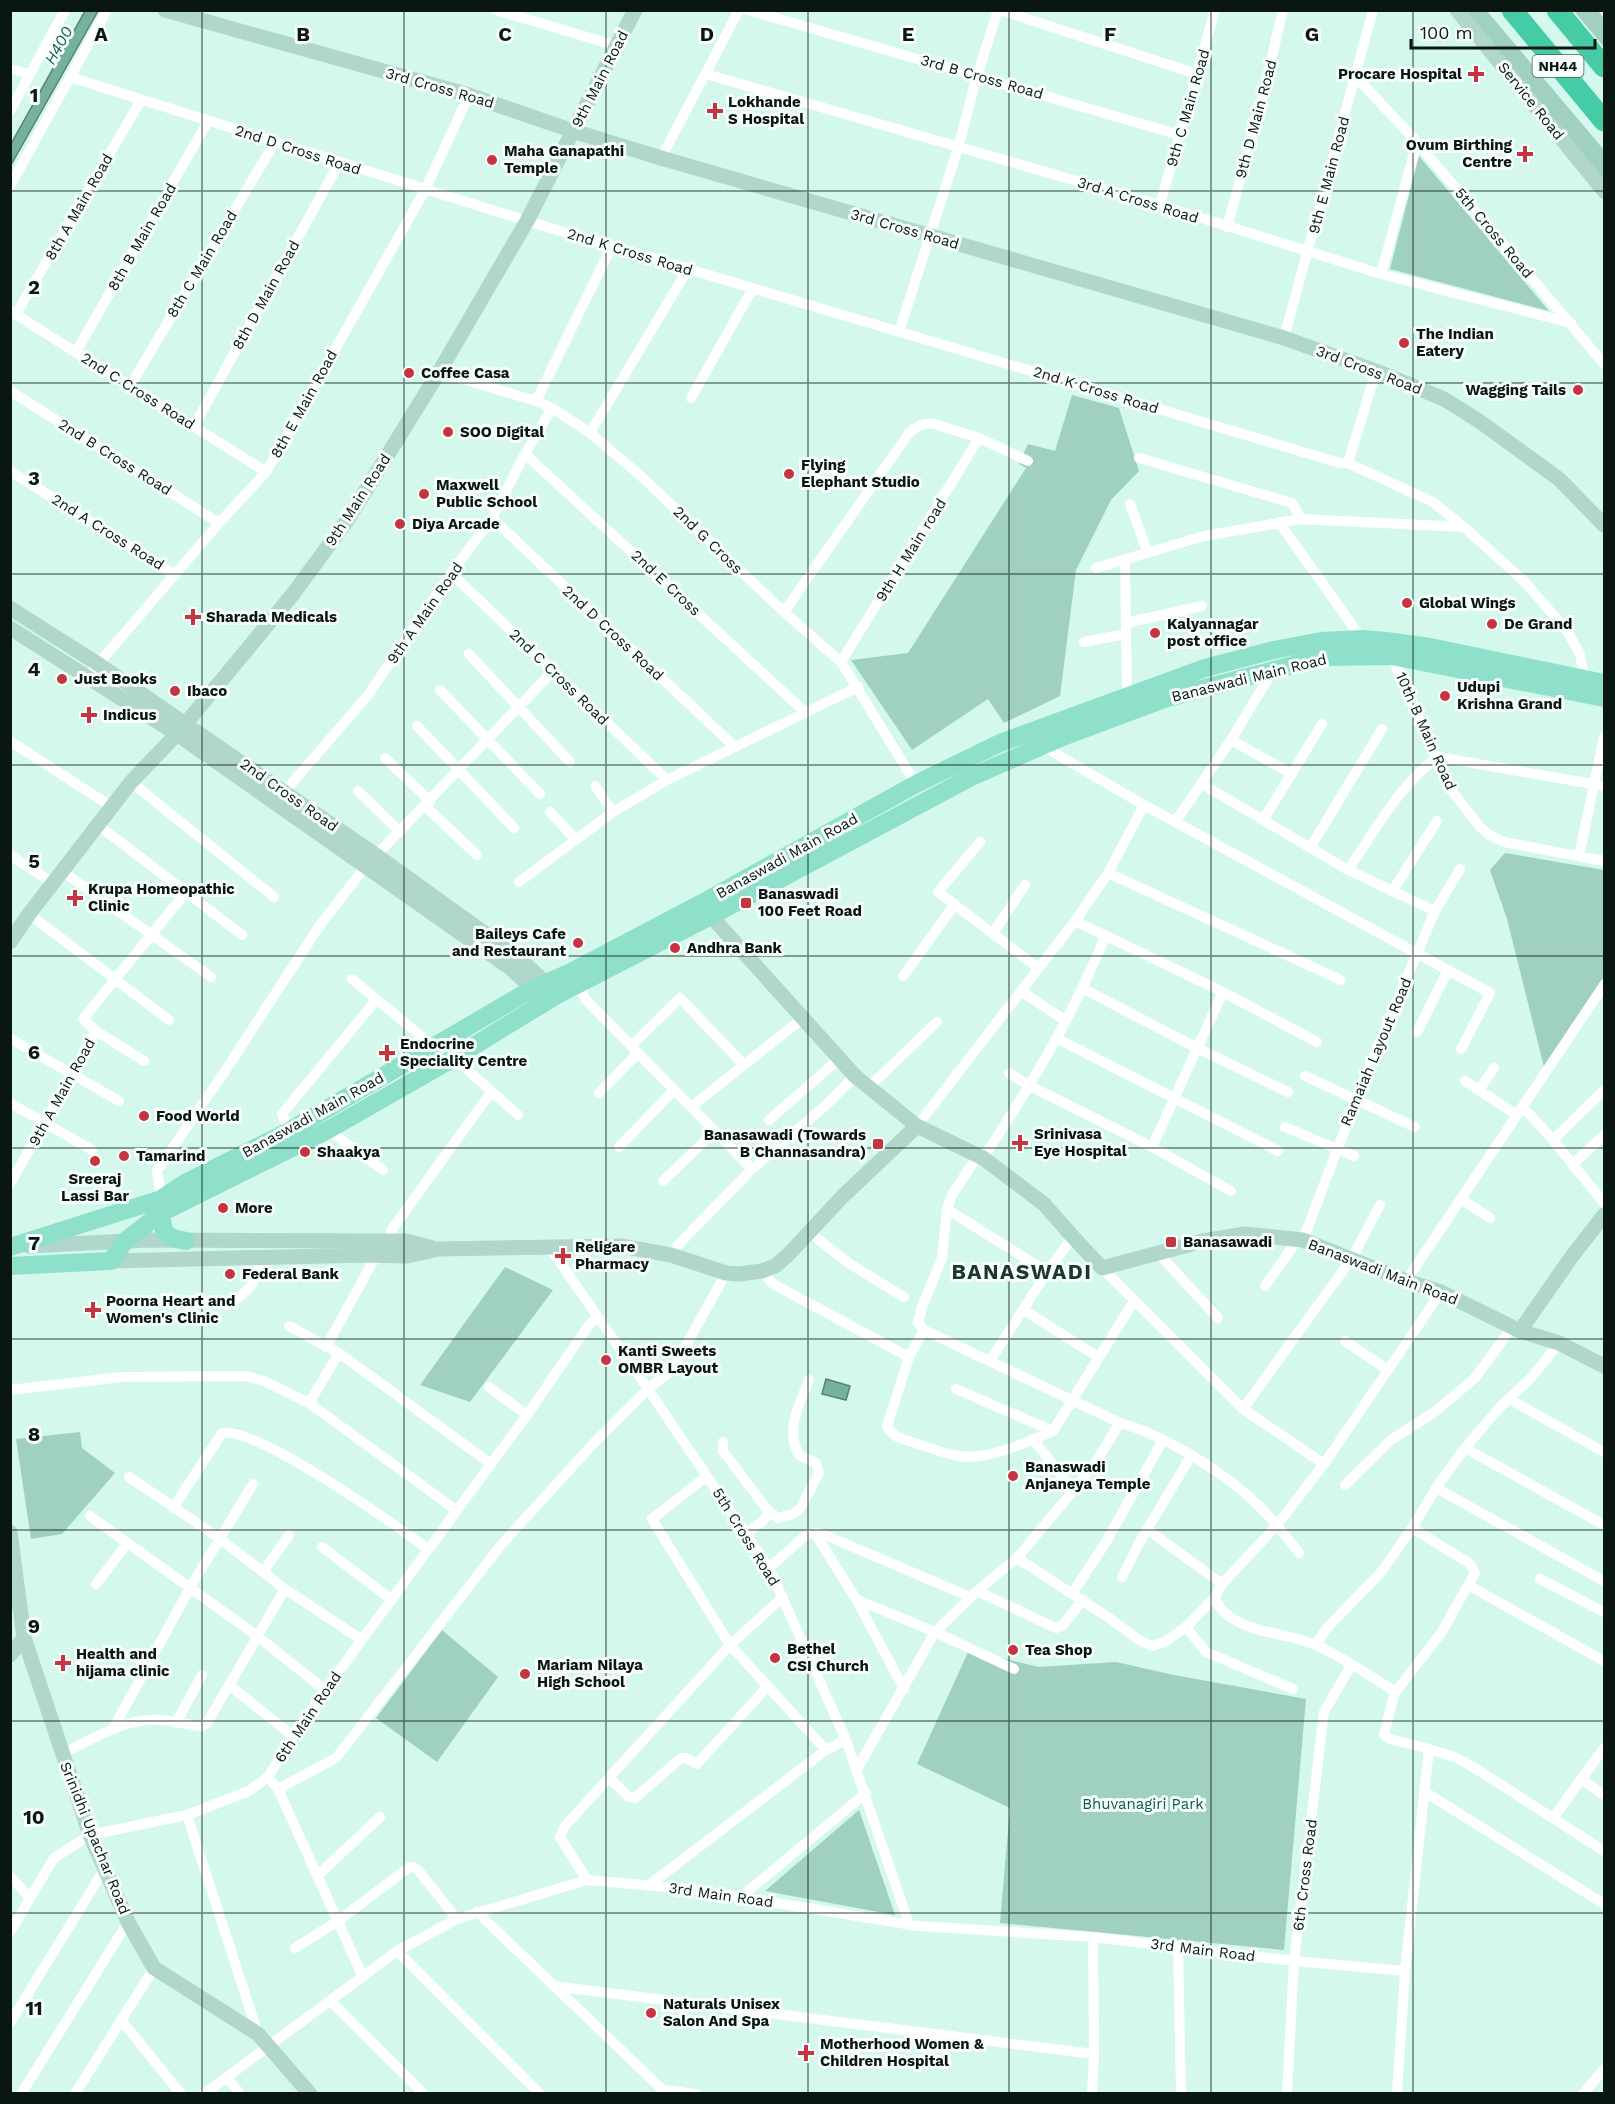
<svg xmlns="http://www.w3.org/2000/svg" width="1615" height="2104" font-family="'Work Sans',sans-serif">
<style>
.green{fill:#a0d1c0}
.water{fill:#76b19d;stroke:#558273;stroke-width:1.5}
.lines{fill:none;stroke-linecap:round;stroke-linejoin:round}
.street{stroke:#fff;stroke-width:10}
.secondary{stroke:#b1d6cb;stroke-width:15}
.primary{stroke:#8fe0ca;stroke-width:18}
.highway{stroke:#45cba6;stroke-width:21}
.grid{fill:none;stroke:#091612;stroke-width:1.5;stroke-opacity:0.55}
.poi-dot{fill:#c53541;stroke:#f7fefb;stroke-width:2}
.labels{text-anchor:middle;stroke-width:6;stroke-linejoin:round;paint-order:stroke}
.shield{fill:#f7fefb;stroke:#505c58;stroke-width:1.5}
.shield-label{font-size:14px;font-weight:bold;fill:#091612}
.poi-label{font-size:15px;font-weight:bold;fill:#091612;stroke:#f7fefb;text-anchor:start}
.street-label{font-size:15px;fill:#091612;stroke:#f7fefb}
.park-label{font-size:15px;fill:#0a5c48;stroke:#f7fefb}
.water-label{font-size:16px;font-style:italic;fill:#0e5e4a;stroke:#f7fefb}
.district-label{font-size:21px;font-weight:bold;letter-spacing:1.5px;fill:#1a382f;stroke:#f7fefb}
.grid-label{font-size:20px;text-anchor:middle;font-weight:bold;fill:#091612;stroke:#f7fefb;stroke-width:6;stroke-linejoin:round;paint-order:stroke}
</style>
<rect width="100%" height="100%" fill="#d4f8eb"/>
<path class="green" d="M1457,11H1487L1604,150V187Z
M1574,11H1598L1604,18V47Z
M1419,156L1549,311L1390,269Z
M1072,395L1119,408L1139,471L1111,500L1076,570L1060,696L1004,723L988,699L912,750L851,660L908,653L1026,468L1019,464L1028,444L1055,451Z
M1505,853L1604,870V976L1544,1067L1507,919L1490,870Z
M505,1267L553,1290L470,1402L420,1385Z
M80,1432L82,1448L115,1473L62,1534L31,1539L16,1439Z
M442,1630L498,1677L437,1762L376,1718Z
M969,1650L1039,1667L1116,1662L1174,1675L1306,1699L1284,1950L1000,1923L1010,1808L917,1764Z
M859,1810L895,1915L765,1891Z"/>
<path class="water" d="M85,11H98L11,165V144Z
M826,1379L850,1386L846,1400L822,1394Z"/>
<g class="lines">
<path class="street" d="M496,10L617,46
M748,10L1180,135
M1000,10L1197,74
M10,69L30,74
M706,74L1160,205L1381,274L1571,323
M70,77L527,221L1340,463H1348L1433,502L1464,527L1525,582L1567,631L1580,654L1584,678
M1356,77L1417,142L1604,364
M10,111L65,10
M661,158L739,10
M10,186L107,10
M1160,205L1215,10
M1227,227L1256,123L1283,10
M1381,274L1417,142
M10,311L266,472
M16,314L141,100
M899,332L958,148L977,76L998,10
M1284,338L1373,10
M76,352L208,121
M439,372L536,401L552,408L590,433L642,477L784,612L841,662L916,784
M130,386L275,142
M10,391L219,523
M691,398L753,288
M536,401L612,246
M194,426L339,163
M590,433L688,269
M525,454L806,713
M1139,458L1292,503L1301,519
M1348,463L1376,371
M10,471L175,575
M1130,504L1148,553
M492,518L735,747
M1279,522L1362,639
M1125,560L1127,696
M1096,568L1204,536L1301,519L1464,527
M451,573L667,780
M784,612L909,433C917,426 923,422 934,424L979,438L1028,461
M1126,623L1202,606
M1084,642L1126,634
M469,654L570,762
M1391,655L1451,790L1480,827L1488,834L1504,842L1604,861
M841,662L979,438
M87,677L219,523L266,472L425,190L469,95
M440,690L540,794
M417,726L514,828
M1231,740L1292,774
M10,741L112,807
M1039,744L1144,805L1490,993L1461,1049
M385,758L430,801
M131,782L274,897
M1202,784L1348,870L1435,911
M595,786L613,812
M358,791L400,832
M280,797L368,695L451,573L492,518L525,454L552,408
M425,806L477,855
M550,812L576,840
M1263,820L1322,724
M1175,822L1231,740L1272,672
M98,825L242,935
M980,842L938,892L1038,968
M1310,848L1382,729
M10,855L53,883
M1579,856L1604,737
M1348,870C1375,831 1399,785 1438,757L1604,786
M62,871L211,977
M1108,873L1341,980
M519,882L613,812L667,780L858,687
M1393,890L1437,821
M29,914L169,1020
M1075,921L1223,992L1317,1042
M993,933L1025,885
M903,976L955,904
M352,979L433,1046
M577,982L586,1000L752,1169
M1084,989L1197,1048L1288,1092
M1022,992L1066,1021
M1417,1032L1448,970
M1056,1038L1278,1151
M11,1039L119,1101
M631,1046L680,998L743,1064
M454,1058L518,1115
M144,1061L96,1031L83,1019L186,892
M1009,1073L1030,1086L1152,1147L1231,1191
M1305,1076L1415,1127
M1465,1081L1517,1115
M868,1088L937,1022
M1479,1090L1494,1068
M599,1093L638,1053
M10,1103L92,1150
M691,1107L802,1019
M1523,1107L1553,1140L1604,1203
M769,1120L839,1059
M917,1126L1075,921L1108,873L1144,805
M1285,1127L1354,1156
M328,1130L383,1170
M289,1131L282,1114L377,999
M1553,1140L1604,1090
M619,1147L674,1090
M1152,1147L1223,992
M978,1155L952,1195L947,1209L942,1258L922,1307L918,1323L924,1330L1120,1423C1165,1435 1223,1472 1256,1503C1272,1518 1286,1536 1299,1553
M983,1158C1031,1086 1072,1017 1105,937
M1572,1165L1604,1135
M663,1181L715,1131
M10,1184L96,1031
M161,1199L157,1171L229,1065L320,925L366,866L553,671
M1461,1199L1490,1218
M947,1209L1047,1272
M810,1233L850,1264L904,1297
M1303,1240L1366,1074L1435,911L1460,869
M390,1241L391,1231L491,1092
M550,1248L648,1389L769,1568L846,1740L909,1924
M1158,1253L1218,1318
M671,1255L679,1244L752,1169L825,1106L855,1076
M1102,1268L1243,1409L1324,1464
M762,1271L773,1284L909,1357
M1406,1281L1604,985
M1265,1286L1298,1239
M227,1305C249,1291 256,1286 260,1259
M1024,1310L1098,1357
M289,1326L339,1353L491,1464
M924,1330L909,1357L887,1426C892,1438 906,1440 918,1444C931,1448 945,1454 959,1456C986,1461 1028,1442 1053,1431L1134,1301
M1345,1341L1388,1370
M326,1347L376,1256
M990,1361L1047,1272L1073,1237
M489,1387L527,1415
M956,1389L1053,1431
M10,1390L122,1377L246,1376L264,1381L309,1403L456,1510
M1509,1399L1604,1452
M309,1403L339,1353
M1243,1409L1352,1258L1380,1205
M1033,1439L1073,1491
M723,1442V1451L769,1512L763,1521L745,1534
M1465,1448L1604,1525
M707,1476L652,1519L730,1645L826,1750L846,1740
M129,1477L219,1538L285,1589L362,1640
M1345,1485L1391,1440L1436,1411L1475,1378L1512,1327
M1436,1488L1604,1581
M173,1508L222,1433C257,1426 395,1525 428,1549
M769,1512L778,1518L793,1514L800,1509L819,1473L816,1463L799,1455C785,1429 799,1406 809,1380
M90,1516L257,1636L325,1690
M1147,1529L1222,1584
M815,1533L856,1599L904,1689
M322,1547L392,1600
M1017,1558L1109,1618L1139,1640L1152,1646L1165,1642L1186,1627L1214,1598L1222,1584L1277,1525L1324,1464L1441,1292
M769,1568L806,1535L815,1533L825,1535L970,1597
M263,1572L289,1535
M1122,1577L1139,1543L1191,1456
M1540,1579L1604,1612
M96,1584L127,1544
M1468,1585L1604,1661
M977,1591L1056,1628L1062,1626L1083,1600
M1072,1594L1106,1542L1163,1440
M1214,1598C1217,1602 1219,1606 1222,1610C1246,1635 1289,1632 1318,1646C1344,1658 1367,1674 1391,1689L1394,1694L1393,1699L1384,1735L1390,1739L1429,1749L1405,1971L1397,2094
M856,1599L935,1632L1014,1669
M1186,1627L1206,1652L1293,1689
M1316,1645L1326,1629L1382,1571L1412,1528L1436,1488L1465,1448L1501,1406L1531,1378L1559,1343
M229,1685L293,1736
M1394,1694L1441,1633L1475,1573L1469,1563L1412,1528
M176,1723L202,1675
M113,1729L190,1588L253,1484
M1429,1749L1457,1758L1478,1770L1604,1851
M62,1754C91,1740 126,1717 160,1720C174,1721 188,1725 202,1726L207,1723L285,1589
M857,1769L935,1632L977,1591L1017,1558L1073,1491L1095,1463L1120,1423
M609,1778L629,1797L635,1798L681,1758H686L697,1764L768,1686
M1581,1779L1604,1795
M278,1789L336,1758L501,1545L593,1444L648,1389L673,1369L726,1273
M1425,1792L1604,1904
M187,1815L258,2034
M1553,1818L1604,1748
M10,1876L29,1897
M317,1876L380,1817
M587,1880L560,1837L565,1826L730,1645L783,1597
M648,1886L826,1750
M742,1896L866,1793
M477,1912L667,2094
M10,1932L54,1858L90,1835L187,1815L249,1791L268,1777
M1178,1947L1181,2094
M295,1948L338,1921L408,1868L413,1867L418,1870L457,1919
M397,1951L540,2094
M363,1977L278,1789L268,1777L293,1736L325,1690L527,1415L589,1325L597,1317
M553,1986L1094,2054
M330,2001L424,2094
M121,2020L181,2094
M10,2023L105,1868
M227,2077L240,2094
M663,2090L696,2094
M21,2094L128,1922
M75,2094L154,1968
M204,2094L397,1951L457,1919L587,1880L690,1889L918,1926L1093,1937L1294,1961L1405,1971
M1092,2094L1094,2054L1093,1937
M1287,2094L1294,1961L1324,1712L1352,1664
M1583,2094L1604,2069"/>
<path class="secondary" d="M165,10L469,95L573,131L661,158L1284,338L1376,371L1444,399L1479,421L1559,479L1604,525
M1457,10L1604,191
M10,608L98,664L377,856L519,958L552,989
M10,628L177,734L509,967L540,995
M711,916L855,1076L917,1126
M10,942L29,914L131,782L177,734L293,594L348,519L439,372L527,221L635,10
M29,1246L147,1240L390,1241H406L433,1248
M111,1261L367,1255L407,1256L439,1249L621,1246L671,1255L726,1273L739,1274L762,1271L775,1266L788,1255L842,1197L917,1126L983,1158L1044,1204L1073,1237L1102,1268L1203,1241L1245,1234L1303,1240L1406,1281L1441,1292L1520,1331L1559,1343L1604,1366
M1520,1331L1570,1259L1604,1215
M10,1532L24,1638L90,1835L128,1922L154,1968L258,2034L310,2094
M10,1655L24,1638"/>
<path class="primary" d="M161,1204C163,1228 159,1237 186,1241
M10,1247L161,1199L185,1183L289,1131L534,988L569,973L702,903L916,784L1000,743L1205,668L1274,650L1321,641L1362,639L1386,641L1430,647L1604,683
M10,1266L111,1261L125,1241L161,1213L328,1130L454,1058L557,995L711,916L971,777L1065,736L1167,698L1324,657L1392,656L1604,698"/>
<path class="highway" d="M1512,10L1604,121
M1557,10L1604,67"/>
</g>
<path class="grid" d="M202,10V2094M404,10V2094M606,10V2094M808,10V2094M1009,10V2094M1211,10V2094M1413,10V2094M10,191H1604M10,383H1604M10,574H1604M10,765H1604M10,956H1604M10,1148H1604M10,1339H1604M10,1530H1604M10,1721H1604M10,1913H1604"/>
<g class="poi-dot">
<path d="M1473 65h6v6h6v6h-6v6h-6v-6h-6v-6h6z"/>
<path d="M712 102h6v6h6v6h-6v6h-6v-6h-6v-6h6z"/>
<path d="M1522 145h6v6h6v6h-6v6h-6v-6h-6v-6h6z"/>
<circle cx="492" cy="160" r="6"/>
<circle cx="1404" cy="343" r="6"/>
<circle cx="409" cy="373" r="6"/>
<circle cx="1578" cy="390" r="6"/>
<circle cx="448" cy="432" r="6"/>
<circle cx="789" cy="474" r="6"/>
<circle cx="424" cy="494" r="6"/>
<circle cx="400" cy="524" r="6"/>
<circle cx="1407" cy="603" r="6"/>
<path d="M190 608h6v6h6v6h-6v6h-6v-6h-6v-6h6z"/>
<circle cx="1492" cy="624" r="6"/>
<circle cx="1155" cy="633" r="6"/>
<circle cx="62" cy="679" r="6"/>
<circle cx="175" cy="691" r="6"/>
<circle cx="1445" cy="696" r="6"/>
<path d="M86 706h6v6h6v6h-6v6h-6v-6h-6v-6h6z"/>
<path d="M72 889h6v6h6v6h-6v6h-6v-6h-6v-6h6z"/>
<rect x="740" y="897" width="12" height="12" rx="3"/>
<circle cx="578" cy="943" r="6"/>
<circle cx="675" cy="948" r="6"/>
<path d="M384 1044h6v6h6v6h-6v6h-6v-6h-6v-6h6z"/>
<circle cx="144" cy="1116" r="6"/>
<path d="M1017 1134h6v6h6v6h-6v6h-6v-6h-6v-6h6z"/>
<rect x="872" y="1138" width="12" height="12" rx="3"/>
<circle cx="305" cy="1152" r="6"/>
<circle cx="124" cy="1156" r="6"/>
<circle cx="95" cy="1161" r="6"/>
<circle cx="223" cy="1208" r="6"/>
<rect x="1165" y="1236" width="12" height="12" rx="3"/>
<path d="M560 1247h6v6h6v6h-6v6h-6v-6h-6v-6h6z"/>
<circle cx="230" cy="1274" r="6"/>
<path d="M90 1301h6v6h6v6h-6v6h-6v-6h-6v-6h6z"/>
<circle cx="606" cy="1360" r="6"/>
<circle cx="1013" cy="1476" r="6"/>
<circle cx="1013" cy="1650" r="6"/>
<circle cx="775" cy="1658" r="6"/>
<path d="M60 1654h6v6h6v6h-6v6h-6v-6h-6v-6h6z"/>
<circle cx="525" cy="1674" r="6"/>
<circle cx="651" cy="2013" r="6"/>
<path d="M803 2044h6v6h6v6h-6v6h-6v-6h-6v-6h6z"/>
</g>
<g class="labels">
<rect class="shield" x="1532.5" y="55" width="51" height="22" rx="4.5"/>
<g class="shield-label">
<text x="1558" y="71">NH44</text>
</g>
<g class="poi-label">
<text x="1462" y="79" text-anchor="end">Procare Hospital</text>
<text x="728" y="107">Lokhande<tspan x="728" dy="17">S Hospital</tspan></text>
<text x="1512" y="150" text-anchor="end">Ovum Birthing<tspan x="1512" dy="17">Centre</tspan></text>
<text x="504" y="156">Maha Ganapathi<tspan x="504" dy="17">Temple</tspan></text>
<text x="1416" y="339">The Indian<tspan x="1416" dy="17">Eatery</tspan></text>
<text x="421" y="378">Coffee Casa</text>
<text x="1566" y="395" text-anchor="end">Wagging Tails</text>
<text x="460" y="437">SOO Digital</text>
<text x="801" y="470">Flying<tspan x="801" dy="17">Elephant Studio</tspan></text>
<text x="436" y="490">Maxwell<tspan x="436" dy="17">Public School</tspan></text>
<text x="412" y="529">Diya Arcade</text>
<text x="1419" y="608">Global Wings</text>
<text x="206" y="622">Sharada Medicals</text>
<text x="1167" y="629">Kalyannagar<tspan x="1167" dy="17">post office</tspan></text>
<text x="1504" y="629">De Grand</text>
<text x="74" y="684">Just Books</text>
<text x="1457" y="692">Udupi<tspan x="1457" dy="17">Krishna Grand</tspan></text>
<text x="187" y="696">Ibaco</text>
<text x="103" y="720">Indicus</text>
<text x="88" y="894">Krupa Homeopathic<tspan x="88" dy="17">Clinic</tspan></text>
<text x="758" y="899">Banaswadi<tspan x="758" dy="17">100 Feet Road</tspan></text>
<text x="566" y="939" text-anchor="end">Baileys Cafe<tspan x="566" dy="17">and Restaurant</tspan></text>
<text x="687" y="953">Andhra Bank</text>
<text x="400" y="1049">Endocrine<tspan x="400" dy="17">Speciality Centre</tspan></text>
<text x="156" y="1121">Food World</text>
<text x="1034" y="1139">Srinivasa<tspan x="1034" dy="17">Eye Hospital</tspan></text>
<text x="866" y="1140" text-anchor="end">Banasawadi (Towards<tspan x="866" dy="17">B Channasandra)</tspan></text>
<text x="317" y="1157">Shaakya</text>
<text x="136" y="1161">Tamarind</text>
<text x="95" y="1184" text-anchor="middle">Sreeraj<tspan x="95" dy="17">Lassi Bar</tspan></text>
<text x="235" y="1213">More</text>
<text x="1183" y="1247">Banasawadi</text>
<text x="575" y="1252">Religare<tspan x="575" dy="17">Pharmacy</tspan></text>
<text x="242" y="1279">Federal Bank</text>
<text x="106" y="1306">Poorna Heart and<tspan x="106" dy="17">Women's Clinic</tspan></text>
<text x="618" y="1356">Kanti Sweets<tspan x="618" dy="17">OMBR Layout</tspan></text>
<text x="1025" y="1472">Banaswadi<tspan x="1025" dy="17">Anjaneya Temple</tspan></text>
<text x="787" y="1654">Bethel<tspan x="787" dy="17">CSI Church</tspan></text>
<text x="1025" y="1655">Tea Shop</text>
<text x="76" y="1659">Health and<tspan x="76" dy="17">hijama clinic</tspan></text>
<text x="537" y="1670">Mariam Nilaya<tspan x="537" dy="17">High School</tspan></text>
<text x="663" y="2009">Naturals Unisex<tspan x="663" dy="17">Salon And Spa</tspan></text>
<text x="820" y="2049">Motherhood Women &amp;<tspan x="820" dy="17">Children Hospital</tspan></text>
</g>
<g class="street-label">
<text transform="translate(982 77) rotate(16)" y="5">3rd B Cross Road</text>
<text transform="translate(600 79) rotate(-63)" y="5">9th Main Road</text>
<text transform="translate(440 88) rotate(16)" y="5">3rd Cross Road</text>
<text transform="translate(1531 101) rotate(51)" y="5">Service Road</text>
<text transform="translate(1188 108) rotate(-74)" y="5">9th C Main Road</text>
<text transform="translate(1256 119) rotate(-75)" y="5">9th D Main Road</text>
<text transform="translate(298 150) rotate(18)" y="5">2nd D Cross Road</text>
<text transform="translate(1329 175) rotate(-75)" y="5">9th E Main Road</text>
<text transform="translate(1138 200) rotate(17)" y="5">3rd A Cross Road</text>
<text transform="translate(79 207) rotate(-60)" y="5">8th A Main Road</text>
<text transform="translate(905 229) rotate(16)" y="5">3rd Cross Road</text>
<text transform="translate(1494 233) rotate(50)" y="5">5th Cross Road</text>
<text transform="translate(142 237) rotate(-60)" y="5">8th B Main Road</text>
<text transform="translate(630 252) rotate(17)" y="5">2nd K Cross Road</text>
<text transform="translate(202 264) rotate(-59)" y="5">8th C Main Road</text>
<text transform="translate(266 295) rotate(-61)" y="5">8th D Main Road</text>
<text transform="translate(1369 370) rotate(21)" y="5">3rd Cross Road</text>
<text transform="translate(1096 390) rotate(17)" y="5">2nd K Cross Road</text>
<text transform="translate(138 391) rotate(32)" y="5">2nd C Cross Road</text>
<text transform="translate(304 404) rotate(-61)" y="5">8th E Main Road</text>
<text transform="translate(115 457) rotate(32)" y="5">2nd B Cross Road</text>
<text transform="translate(358 500) rotate(-57)" y="5">9th Main Road</text>
<text transform="translate(108 532) rotate(32)" y="5">2nd A Cross Road</text>
<text transform="translate(708 540) rotate(44)" y="5">2nd G Cross</text>
<text transform="translate(911 550) rotate(-58)" y="5">9th H Main road</text>
<text transform="translate(666 583) rotate(43)" y="5">2nd E Cross</text>
<text transform="translate(425 613) rotate(-55)" y="5">9th A Main Road</text>
<text transform="translate(613 633) rotate(43)" y="5">2nd D Cross Road</text>
<text transform="translate(559 677) rotate(44)" y="5">2nd C Cross Road</text>
<text transform="translate(1249 678) rotate(-14)" y="5">Banaswadi Main Road</text>
<text transform="translate(1426 731) rotate(66)" y="5">10th B Main Road</text>
<text transform="translate(289 795) rotate(35)" y="5">2nd Cross Road</text>
<text transform="translate(787 856) rotate(-29)" y="5">Banaswadi Main Road</text>
<text transform="translate(1376 1052) rotate(-67)" y="5">Ramaiah Layout Road</text>
<text transform="translate(62 1092) rotate(-61)" y="5">9th A Main Road</text>
<text transform="translate(313 1115) rotate(-29)" y="5">Banaswadi Main Road</text>
<text transform="translate(1383 1272) rotate(21)" y="5">Banaswadi Main Road</text>
<text transform="translate(746 1537) rotate(58)" y="5">5th Cross Road</text>
<text transform="translate(308 1717) rotate(-56)" y="5">6th Main Road</text>
<text transform="translate(95 1838) rotate(68)" y="5">Srinidhi Upachar Road</text>
<text transform="translate(1305 1875) rotate(-83)" y="5">6th Cross Road</text>
<text transform="translate(721 1895) rotate(8)" y="5">3rd Main Road</text>
<text transform="translate(1203 1950) rotate(7)" y="5">3rd Main Road</text>
</g>
<g class="park-label">
<text x="1143" y="1809">Bhuvanagiri Park</text>
</g>
<g class="water-label">
<text transform="translate(58 45) rotate(-61)" y="6">H400</text>
</g>
<g class="district-label">
<text x="1022" y="1279">BANASWADI</text>
</g>
</g>
<g class="grid-label">
<text x="101" y="41">A</text>
<text x="303" y="41">B</text>
<text x="505" y="41">C</text>
<text x="707" y="41">D</text>
<text x="908" y="41">E</text>
<text x="1110" y="41">F</text>
<text x="1312" y="41">G</text>
<text x="34" y="102">1</text>
<text x="34" y="294">2</text>
<text x="34" y="485">3</text>
<text x="34" y="676">4</text>
<text x="34" y="868">5</text>
<text x="34" y="1059">6</text>
<text x="34" y="1250">7</text>
<text x="34" y="1441">8</text>
<text x="34" y="1633">9</text>
<text x="34" y="1824">10</text>
<text x="34" y="2015">11</text>
</g>
<rect width="1615" height="2104" fill="none" stroke="#091612" stroke-width="24"/>
<path d="M1411 39v9h184v-9" fill="none" stroke="#091612" stroke-width="3"/>
<text x="1420" y="39" font-size="18" fill="#091612" stroke="#f7fefb" stroke-width="4.5" paint-order="stroke">100 m</text>
</svg>
